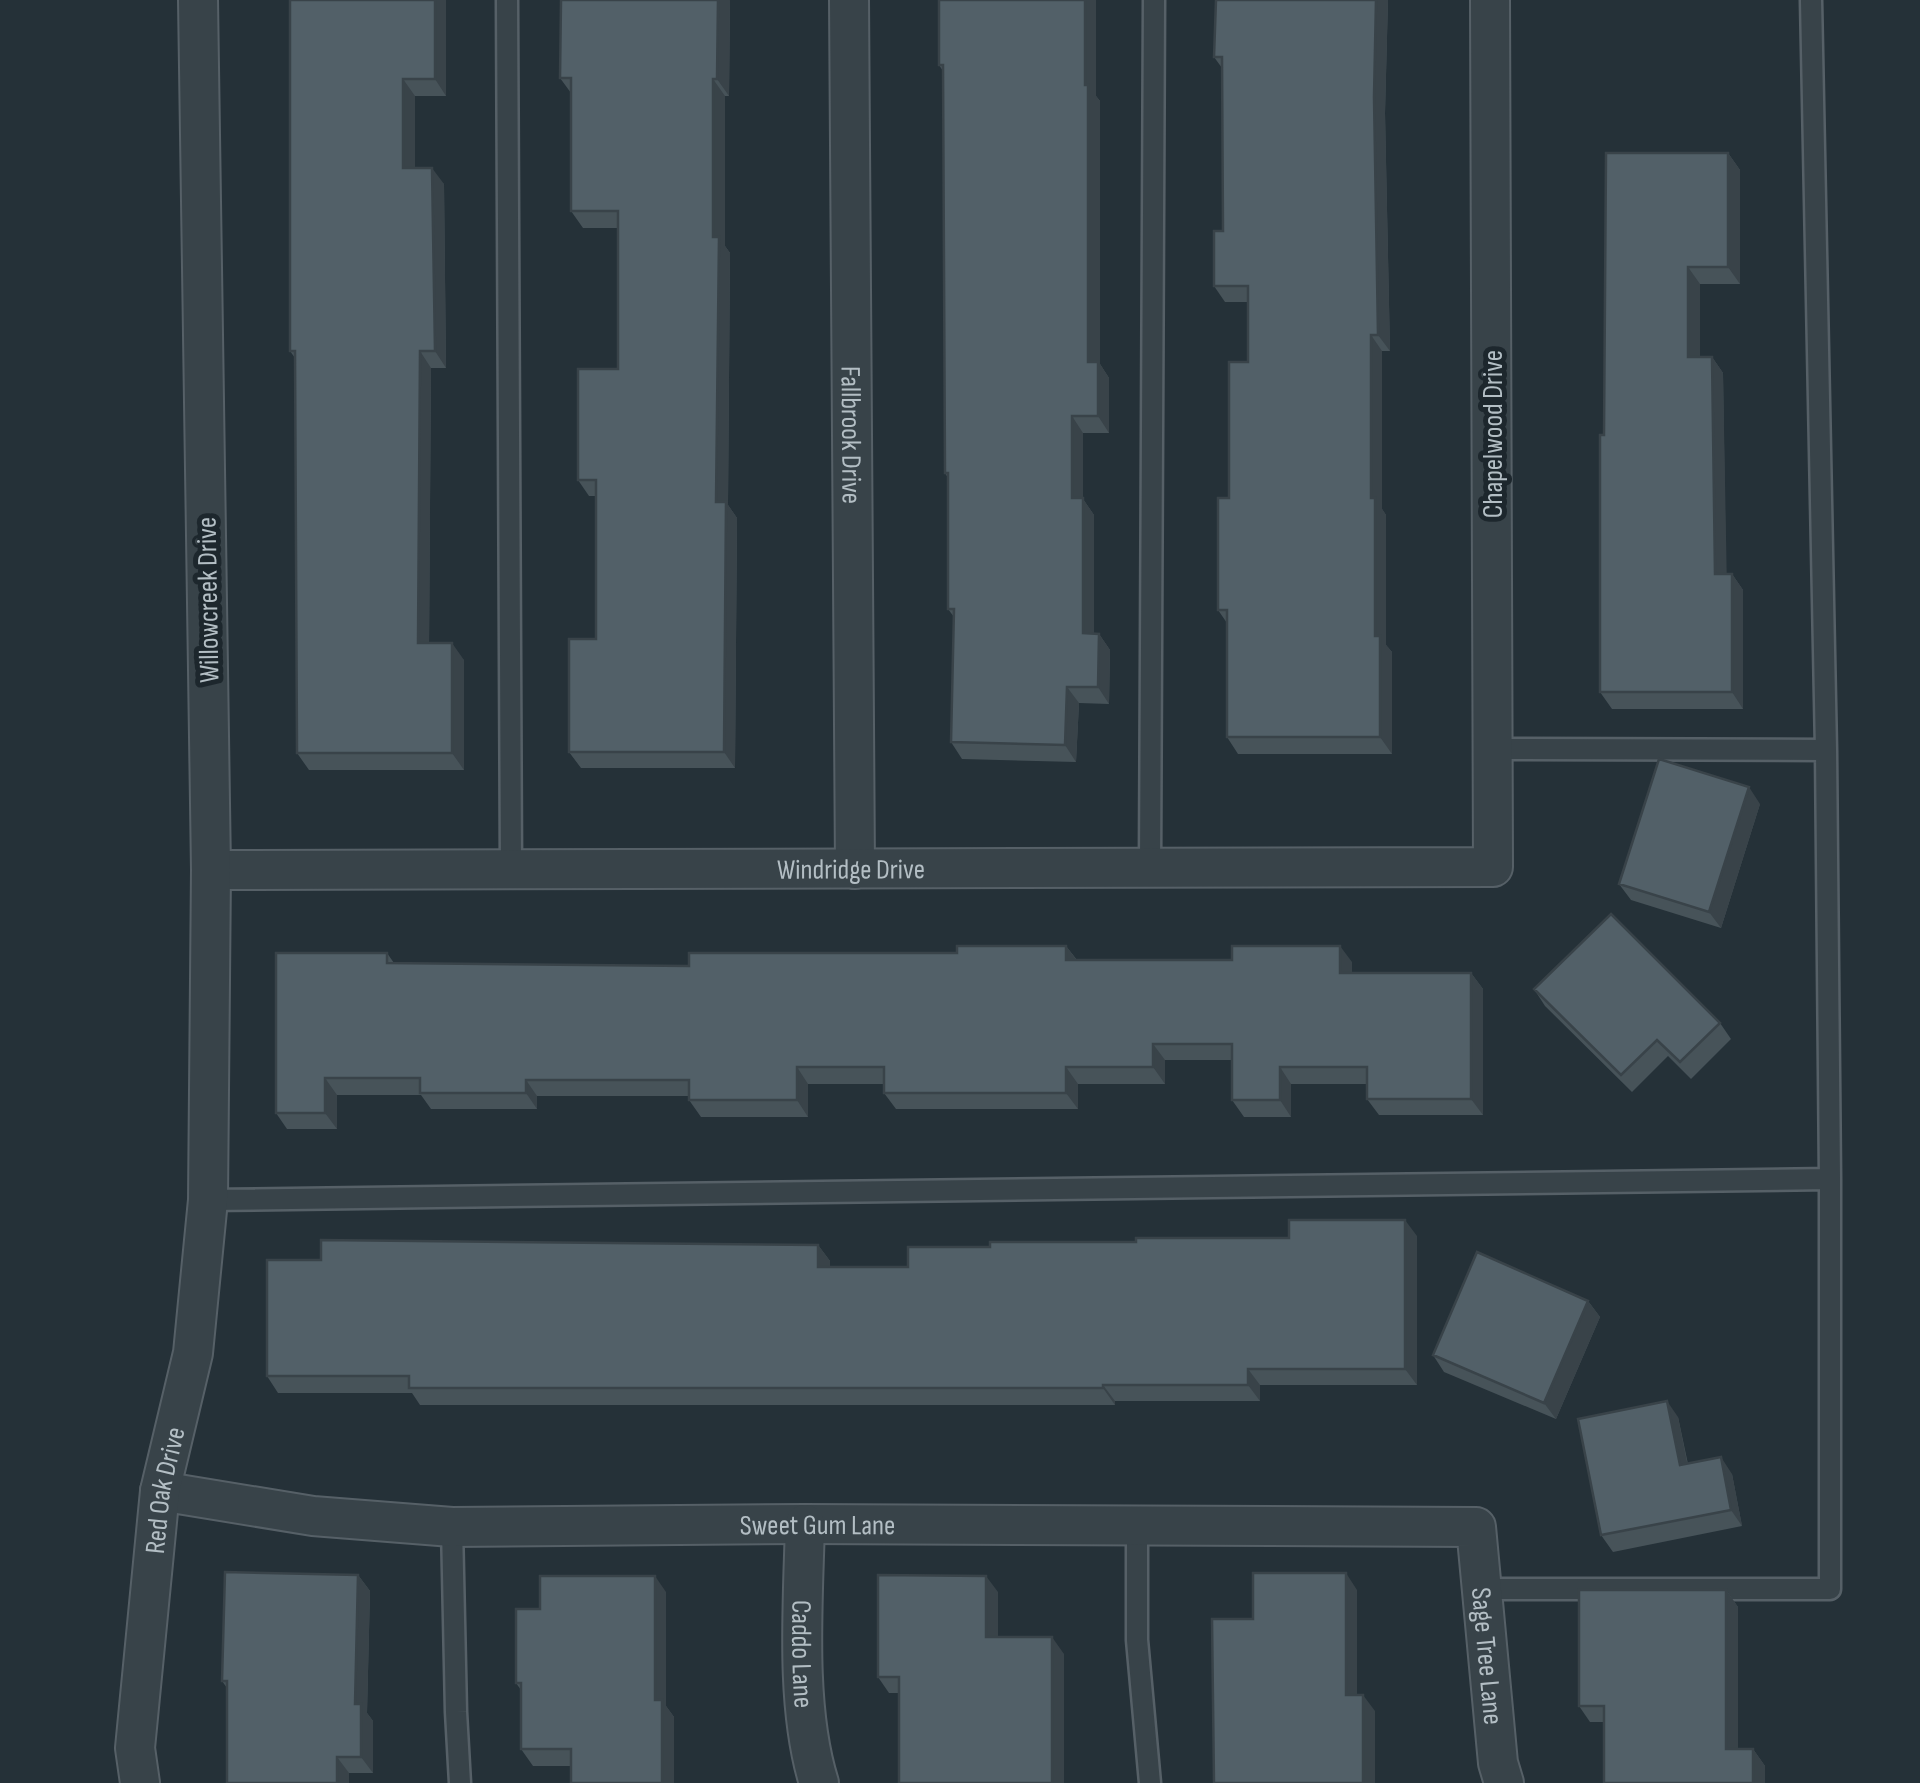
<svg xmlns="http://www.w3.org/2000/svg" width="1920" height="1783" font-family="'Sofia Sans Condensed',sans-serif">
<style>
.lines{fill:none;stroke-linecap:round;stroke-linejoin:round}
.service-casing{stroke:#566067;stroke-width:25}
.minor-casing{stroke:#566067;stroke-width:42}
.service{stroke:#384349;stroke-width:20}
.minor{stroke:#384349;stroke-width:38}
.wall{fill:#475359}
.shaded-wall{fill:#394349}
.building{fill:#526068;stroke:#394349;stroke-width:2.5}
.labels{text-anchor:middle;stroke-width:10;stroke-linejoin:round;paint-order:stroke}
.street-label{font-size:28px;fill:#b3bec4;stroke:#1d272d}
</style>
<rect width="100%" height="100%" fill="#253138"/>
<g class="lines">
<defs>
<path id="service" d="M507,0L511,870
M1493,749L1826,750
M1150,868L1154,0
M208,1200L1830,1179L1826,750L1811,0
M1137,1525V1640L1150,1783
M452,1527L456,1712L460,1783
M1481,1589H1830V1179"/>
<g id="minor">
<path id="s1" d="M849,0L855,869"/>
<path id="s2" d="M211,870L1493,867L1490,0"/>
<path id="s3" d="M160,1491L313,1516L452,1527L805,1524L1476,1527L1498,1763L1504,1783"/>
<path id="s4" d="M805,1524C803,1603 795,1707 819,1783"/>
<path id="s5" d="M140,1783L135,1748L160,1491L193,1353L208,1200L211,870L198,0"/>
</g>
</defs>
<use href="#service" class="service-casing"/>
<use href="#minor" class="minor-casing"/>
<use href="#service" class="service"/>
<use href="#minor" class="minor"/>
</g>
<path class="wall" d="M290,0H446V96H415V168L444,184L446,368H431L429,643L464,660V770H309L297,753L295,358L290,351Z
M561,0H730L729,96H725V246L730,253L728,505L737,518L735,768H581L569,752L596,639V496H589L578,480L618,369V228H583L571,211V93L560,78Z
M1096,0V96L1100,101V364L1109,378V433H1083V499L1094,515V633L1099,634L1110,650L1109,704L1079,703L1076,762L962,759L951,742L954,617L948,609V478L945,473L943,71L939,65Z
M1216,0H1388L1385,113L1390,351H1382V509L1386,515V645L1392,652V754H1238L1227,737V623L1218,610L1229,498L1248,362V302H1225L1214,286L1223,231L1222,68L1214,57Z
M1728,153L1740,170V284H1700V357H1712L1723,373L1726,574H1732L1743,590V709H1612L1600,692L1604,435Z
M1760,804L1721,928L1631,900L1619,884Z
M1066,946L1077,960L1352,962V973H1471L1483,989V1115H1379L1367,1099V1084H1291V1117H1244L1232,1100V1060H1165V1084H1078V1109H896L884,1093V1084H808V1117H701L689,1100V1096H537V1109H431L421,1095H337V1129H287L276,1113L387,953L394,963L689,966L957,953Z
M1534,989L1720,1023L1731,1039L1691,1079L1668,1056L1632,1092L1545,1006Z
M1417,1236V1385H1260V1401H1115V1405H420L412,1393H278L267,1376L321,1260L818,1245L830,1261V1267H908L990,1247L1136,1242Z
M1588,1301L1600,1317L1556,1419L1444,1372L1433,1355Z
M1678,1417L1688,1464L1732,1474L1742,1526L1613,1552L1601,1535Z
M358,1575L370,1591L367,1713L373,1721V1773H349V1783L227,1688L222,1681Z
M1726,1590L1738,1607V1749H1753L1765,1766V1783L1604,1722H1590L1579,1706Z
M666,1592V1706L674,1717V1783L571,1766H533L521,1749V1690L516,1683L540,1609Z
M998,1592V1637L1064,1654V1783L899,1693H889L878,1677Z"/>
<path class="shaded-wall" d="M435,0H446V96L435,79Z
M718,0H730L729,96L717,79Z
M1085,0H1096V96L1100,101V364L1109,378V433L1098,416L1088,362Z
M1376,0H1388L1385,113L1390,351L1378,335L1374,97Z
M403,79L415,96V184L403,168Z
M713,79L725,96V246L730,253L728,505L737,518L735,768L724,752L716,502L713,237Z
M1728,153L1740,170V284L1728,267Z
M432,168L444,184L446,368L435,351Z
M1688,267L1700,284V373L1688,357Z
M1371,335L1382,351V509L1386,515V645L1392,652V754L1380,737L1375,636L1371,498Z
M420,351L431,368L429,660L418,643Z
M1712,357L1723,373L1727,590L1715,574Z
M1072,416L1083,433V499L1094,515V650L1083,633L1072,498Z
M1732,574L1743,590V709L1732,692Z
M1099,634L1110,650L1109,704L1098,687Z
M452,643L464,660V770L452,753Z
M1067,687L1079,703L1076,762L1065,745Z
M1749,787L1760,804L1721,928L1709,912Z
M1066,946L1078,962L1066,960Z
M1340,946L1352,962V989L1340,973Z
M1471,973L1483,989V1115L1471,1099Z
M1153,1044L1165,1060V1084L1153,1067Z
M797,1067L808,1084V1117L797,1100Z
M1066,1067L1078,1084V1109L1066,1093Z
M1280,1067L1291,1084V1117L1280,1100Z
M325,1078L337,1095V1129L325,1113Z
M526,1080L537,1096V1109L526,1093Z
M1405,1220L1417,1236V1385L1405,1369Z
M818,1245L830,1261V1283L818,1267Z
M1588,1301L1600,1317L1556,1419L1544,1403Z
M1248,1369L1260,1385V1401L1248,1385Z
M1103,1385L1115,1401V1405L1103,1388Z
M1667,1401L1678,1417L1691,1482L1680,1465Z
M1721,1457L1732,1474L1742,1526L1731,1510Z
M1346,1573L1357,1590V1711L1346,1695Z
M358,1575L370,1591L367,1713L373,1721V1773L361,1757L355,1704Z
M655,1576L666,1592V1706L674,1717V1783H662L655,1700Z
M986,1576L998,1592V1653L986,1637Z
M1726,1590L1738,1607V1766L1726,1749Z
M1052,1637L1064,1654V1783H1052Z
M1363,1695L1375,1711V1783H1363Z
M1753,1749L1765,1766V1783H1753Z
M337,1757L349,1773V1783H337Z"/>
<path class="building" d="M290,0H435V79H403V168H432L435,351H420L418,643H452V753H297L295,351H290Z
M561,0H718L717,79H713V237H719L716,502H726L724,752H569V639H596V480H578V369H618V211H571V78H560Z
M939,0H1085V85H1088V362H1098V416H1072V498H1083V633L1099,634L1098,687H1067L1065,745L951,742L954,609H948V473H945L943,65H939Z
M1216,0H1376L1374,97L1378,335H1371V498H1375V636H1380V737H1227V610H1218V498H1229V362H1248V286H1214V231H1223L1222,57H1214Z
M1606,153H1728V267H1688V357H1712L1715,574H1732V692H1600V435H1604Z
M1659,759L1749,787L1709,912L1619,884Z
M1611,914L1720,1023L1680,1062L1657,1040L1621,1075L1534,989Z
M957,946H1066V960H1232V946H1340V973H1471V1099H1367V1067H1280V1100H1232V1044H1153V1067H1066V1093H884V1067H797V1100H689V1080H526V1093H420V1078H325V1113H276V953H387V963L689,966V953H957Z
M1289,1220H1405V1369H1248V1385H1103V1388H409V1376H267V1260H321V1240L818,1245V1267H908V1247H990V1242H1136V1238H1289Z
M1477,1252L1588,1301L1544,1403L1433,1355Z
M1667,1401L1680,1465L1721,1457L1731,1510L1601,1535L1578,1419Z
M225,1572L358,1575L355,1704H361V1757H337V1783H227V1681H222Z
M1253,1573H1346V1695H1363V1783H1214L1212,1619H1253Z
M878,1575L986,1576V1637H1052V1783H899V1677H878Z
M540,1576H655V1700H662V1783H571V1749H521V1683H516V1609H540Z
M1579,1590H1726V1749H1753V1783H1604V1706H1579Z"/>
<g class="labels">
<g class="street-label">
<text dy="10" stroke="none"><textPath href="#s1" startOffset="435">Fallbrook Drive</textPath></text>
<text transform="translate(1492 434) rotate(-90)" y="10">Chapelwood Drive</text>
<text transform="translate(207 600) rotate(-91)" y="10">Willowcreek Drive</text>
<text dy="10" stroke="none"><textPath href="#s2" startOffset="640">Windridge Drive</textPath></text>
<text dy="10" stroke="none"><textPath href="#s5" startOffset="295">Red Oak Drive</textPath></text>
<text dy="10" stroke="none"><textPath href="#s3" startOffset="660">Sweet Gum Lane</textPath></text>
<text dy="10" stroke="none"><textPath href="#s4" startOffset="130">Caddo Lane</textPath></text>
<text dy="10" stroke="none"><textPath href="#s3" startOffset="1448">Sage Tree Lane</textPath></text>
</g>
</g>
</svg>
